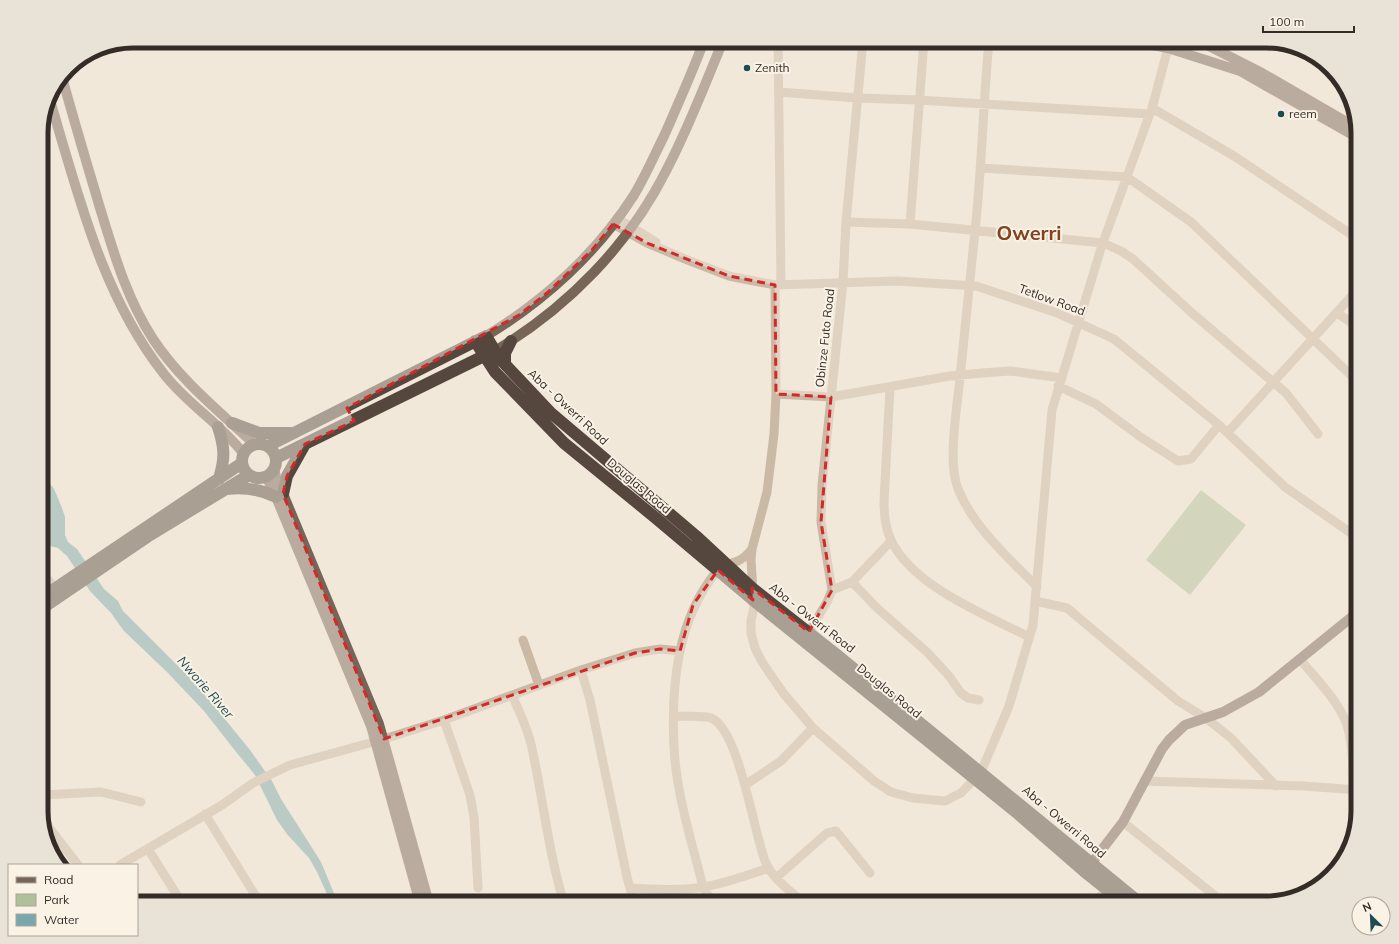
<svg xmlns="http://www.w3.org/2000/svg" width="1399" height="944" font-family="Mulish,sans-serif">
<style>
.green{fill:#b0c099}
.water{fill:#78a7ae}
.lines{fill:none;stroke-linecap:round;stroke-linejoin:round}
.minor{stroke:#c9b9a5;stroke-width:9}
.major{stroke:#776557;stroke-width:10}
.highway{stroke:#56473e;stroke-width:12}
.marked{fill:none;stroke:#d62828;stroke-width:3;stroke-dasharray:8 5;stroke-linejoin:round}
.poi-dot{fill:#1c4d56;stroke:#f9f2e5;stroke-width:1.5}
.labels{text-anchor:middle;stroke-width:4;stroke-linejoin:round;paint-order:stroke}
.poi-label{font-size:12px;fill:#352c27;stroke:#f9f2e5;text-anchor:start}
.street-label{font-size:12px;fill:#352c27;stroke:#f9f2e5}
.water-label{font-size:13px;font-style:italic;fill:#1c4d56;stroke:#f9f2e5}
.town-label{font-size:20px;font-weight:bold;fill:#844120;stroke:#f9f2e5}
.rim{fill:none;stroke:#352c27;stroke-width:5}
</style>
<rect width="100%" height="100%" fill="#f1e8d9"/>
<path class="green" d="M1201,490L1246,525L1190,595L1146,560Z"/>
<path class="water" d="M41,472L54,489L62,508L65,517V535L68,542L77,549L104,589L118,601L123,611L191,679L215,707L250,750L272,781L281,799L321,862L338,903H331L317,872L309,858L287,834L277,820L255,775L233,748L204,711L167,672L124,631L111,613L90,591L67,556L58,548L46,545L41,541Z"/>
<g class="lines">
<path class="minor" d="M778,41L781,284
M989,41C983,104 982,167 975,231C970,283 964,335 959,387C956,414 948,463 958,489C974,528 1008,557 1037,587
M779,92L857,98L918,100L1150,114
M1152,108L1234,156L1358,239
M980,168L1127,177L1191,222L1358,382
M617,218L656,242
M846,222L910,224L1103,243L1121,251L1133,259L1192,313L1286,393L1318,434
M613,224L647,243L685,259L729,276L754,281L775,285L896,281L976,286L1057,313L1114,339L1219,425L1285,487L1358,538
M910,224L924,41
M775,285L776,394L774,434L767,492L752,549L751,560L754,607L751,621V633L755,648L762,662L784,694L813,728L874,781L891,792L913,798L945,801L961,793L981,772L1009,706L1033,625L1052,410L1102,245L1152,108L1168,48
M1337,313L1358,327
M1058,386L1096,404L1142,438L1178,461L1191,459L1219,425
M890,388L884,501C884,515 885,528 891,540C912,586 986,615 1029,637
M776,394L831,397L950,376L982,373L1010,371L1062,378
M1228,432L1358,289
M41,572L56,589
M852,582L877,608L928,653L949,676L961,693L968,698L979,700
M832,590L852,582L891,541
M1035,601L1067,608L1178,701L1206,718L1231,738L1276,786
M809,632L827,602L832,590L821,522L822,485L843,282L846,222L863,41
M523,640L539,685
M1300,659C1315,678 1335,697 1345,720C1355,742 1354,798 1354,823
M581,670L590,700L627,877L634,903
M512,695C519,711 527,727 531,744C543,797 548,851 564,903
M674,716C684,717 702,715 711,718C739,729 754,833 765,861C772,879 791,891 804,903
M444,720L470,795L474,817L478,888
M1144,781L1304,786L1358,790
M745,785L781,761L813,728
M41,795L101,792L141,802
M205,814L260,903
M41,817L78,865
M1123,822L1224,903
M148,849L182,903
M53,856L55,859
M120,865L222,805L253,783L290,765L384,739L444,720L581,670L635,653L660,649L680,651
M776,878L827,833L836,831L870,873
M630,888C654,889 679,891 704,887C726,883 748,875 769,868
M715,903L707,894L702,883C691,839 676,792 674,747C671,686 677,619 717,571C723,564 730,564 738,561C744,558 748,554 752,549
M1098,903L1105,888"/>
<path class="major" d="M1132,41L1168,48L1240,71L1358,138
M1194,41L1207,45L1262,73L1357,128
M62,77C74,121 87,164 100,208C114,254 127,299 153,339C180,380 219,411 254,444
M49,97C78,193 101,294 164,374C187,404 220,423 243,453
M486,336C544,301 597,253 634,195C645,177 654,156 664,136C678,104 692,73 704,41
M495,351C568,307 629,245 667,169C689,127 705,84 723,41
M274,468L276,477L379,724L429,903
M263,477L267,478L276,497L371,726L420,903
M1087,869L1123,822L1162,749L1169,740L1185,725L1223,712L1259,692L1358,612"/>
<path class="highway" d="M475,341L495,372L564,443L657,519L753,600L1016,812L1085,872L1124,903
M505,364V353L511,341
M232,423L259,433H291
M218,427C225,448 225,458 219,479
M242 461a17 17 0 1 1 34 0a17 17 0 1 1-34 0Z
M268,446L486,336L500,359L551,413L696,536L752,588L837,655L1140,903
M276,458L492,352
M227,489C244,487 260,489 276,497
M283,494L287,476L305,444
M41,598L242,463
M41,609L150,535L249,475"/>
</g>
<path d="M0 0H1399V944H0ZM613,224L647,243L729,276L775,285L776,394L831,397L821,522L832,590L809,632L752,588L753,600L718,570L693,605L680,651L660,649L635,653L384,739L283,494L287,476L305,444L354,421L347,408L519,315L547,293L592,250Z" fill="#f1e8d9" fill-opacity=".55" fill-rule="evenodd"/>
<path class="marked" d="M613,224L647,243L729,276L775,285L776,394L831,397L821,522L832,590L809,632L752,588L753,600L718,570L693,605L680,651L660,649L635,653L384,739L283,494L287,476L305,444L354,421L347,408L519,315L547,293L592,250Z"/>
<g class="poi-dot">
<circle cx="747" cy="68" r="4"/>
<circle cx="1281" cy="114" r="4"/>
</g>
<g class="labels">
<g class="poi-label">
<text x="755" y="72">Zenith</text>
<text x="1289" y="118">reem</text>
</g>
<g class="street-label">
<text transform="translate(1052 300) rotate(20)" y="4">Tetlow Road</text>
<text transform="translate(825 338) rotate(-84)" y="4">Obinze Futo Road</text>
<text transform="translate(568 407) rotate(43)" y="4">Aba - Owerri Road</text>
<text transform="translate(639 486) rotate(40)" y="4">Douglas Road</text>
<text transform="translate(812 618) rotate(38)" y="4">Aba - Owerri Road</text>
<text transform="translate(889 691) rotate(39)" y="4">Douglas Road</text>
<text transform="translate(1064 822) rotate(40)" y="4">Aba - Owerri Road</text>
</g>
<g class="water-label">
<text transform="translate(206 687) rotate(49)" y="5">Nworie River</text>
</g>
<g class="town-label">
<text x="1029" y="240">Owerri</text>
</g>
</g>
<path d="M0 0H1399V944H0ZM133 48H1266A85 85 0 0 1 1351 133V811A85 85 0 0 1 1266 896H133A85 85 0 0 1 48 811V133A85 85 0 0 1 133 48Z" fill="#e9e2d6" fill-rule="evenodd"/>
<path class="rim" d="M133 48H1266A85 85 0 0 1 1351 133V811A85 85 0 0 1 1266 896H133A85 85 0 0 1 48 811V133A85 85 0 0 1 133 48Z"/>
<rect x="8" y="864" width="130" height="72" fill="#f9f2e5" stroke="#aba399"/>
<rect x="16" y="877" width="20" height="6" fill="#776557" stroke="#aba399"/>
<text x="44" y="884" font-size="12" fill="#352c27">Road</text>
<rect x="16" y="894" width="20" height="12" fill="#b0c099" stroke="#aba399"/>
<text x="44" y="904" font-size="12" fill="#352c27">Park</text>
<rect x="16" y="914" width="20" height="12" fill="#78a7ae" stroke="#aba399"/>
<text x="44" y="924" font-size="12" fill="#352c27">Water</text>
<g transform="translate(1371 916) rotate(336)"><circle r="19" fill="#f9f2e5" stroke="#aba399"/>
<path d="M0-3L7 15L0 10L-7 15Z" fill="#1c4d56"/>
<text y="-6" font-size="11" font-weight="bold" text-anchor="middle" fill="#352c27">N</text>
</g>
<path d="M1263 26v6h91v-6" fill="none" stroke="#352c27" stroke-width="2"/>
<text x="1269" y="26" font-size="12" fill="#352c27" stroke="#f9f2e5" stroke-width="3" paint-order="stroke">100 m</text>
</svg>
